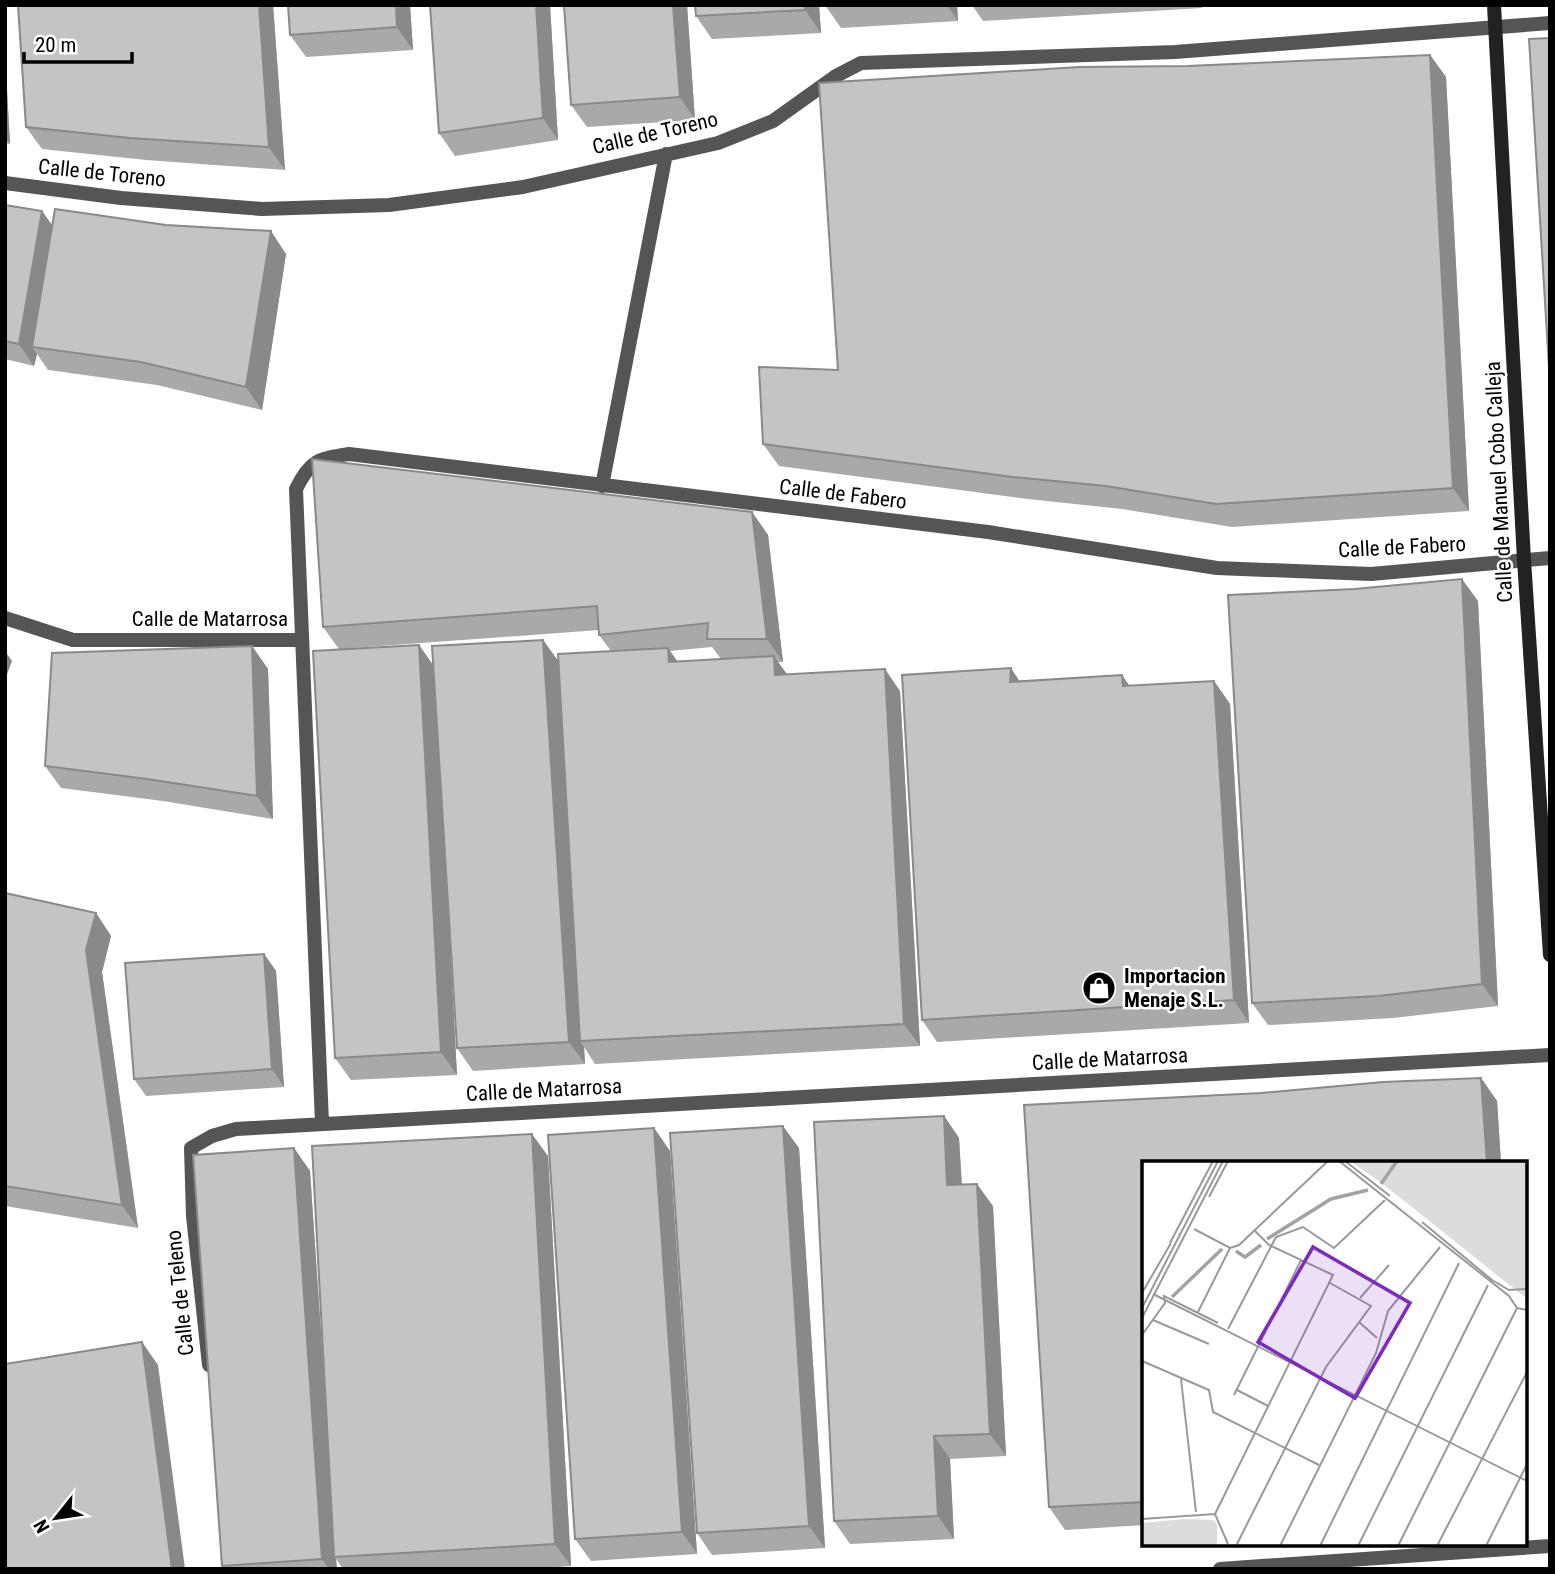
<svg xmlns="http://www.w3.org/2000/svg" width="1555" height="1574" font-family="'Roboto Condensed',sans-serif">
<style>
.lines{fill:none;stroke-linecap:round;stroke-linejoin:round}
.street{stroke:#555;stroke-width:14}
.secondary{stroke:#222;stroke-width:14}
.wall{fill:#a9a9a9;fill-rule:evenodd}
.shaded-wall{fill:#898989}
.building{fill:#c4c4c4;stroke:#898989;stroke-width:2}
.labels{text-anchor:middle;stroke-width:5;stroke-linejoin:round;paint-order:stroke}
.street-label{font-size:21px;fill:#000;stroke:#fff}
.poi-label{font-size:21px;font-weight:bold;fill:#000;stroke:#fff;text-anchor:start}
.inset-river{fill:none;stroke:#a3a3a3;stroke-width:3.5}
.inset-road{fill:none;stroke:#999;stroke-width:2}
.view{fill:#7b2cbf;fill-opacity:0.15;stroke:#7b2cbf;stroke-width:3.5}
.inset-edge{fill:none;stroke:#000;stroke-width:3.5}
</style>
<rect width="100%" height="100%" fill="#fff"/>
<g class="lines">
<path class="street" d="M5,183L121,198L262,209L389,205L523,187L718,143L773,121L836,76L861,63L1175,52L1550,23
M602,486L666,154
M5,618L73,640H301
M322,1123L296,489C310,460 318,459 349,454L988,532L1217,568L1371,574L1550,558
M209,1365L193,1216L191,1148L212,1136L236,1129L1550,1055
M1220,1569L1550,1546"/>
<path class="secondary" d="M1494,5L1524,560L1550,955"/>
</g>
<path class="wall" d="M18,5H273L285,170L146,160L42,149L26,127Z
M288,5H410L413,50L306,57L290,35Z
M550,5L558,140L455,156L439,133Z
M564,5H687L695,120L587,127L571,105Z
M695,5H819L821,33L712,39L696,16Z
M825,5H957L958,21L841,28Z
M972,5H1202V8L983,21Z
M5,54L10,144L5,143Z
M1430,55L1446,77L1469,511L1232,527L1122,509L1028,499L779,466L763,444L838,370L1188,66Z
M5,205L42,211L52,225L286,254L262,410L157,385L48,370L37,354L34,366L5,359Z
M752,512L768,535L783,662H778L787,674L900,691L920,1046L595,1064L584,1047L585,1064L473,1071L457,1048L444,834L457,1075L351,1080L335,1058L339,649L323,627ZM599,630V635L611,651L558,661L543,640L433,665L419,645L339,649ZM712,647L721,659L677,661L670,651Z
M1478,601L1498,1006L1393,1018L1268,1025L1252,1003Z
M252,646L268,669L273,819L163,801L61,788L45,766Z
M1020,681L1130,686L1214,681L1230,704L1249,1023L937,1042L922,1020Z
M5,893L96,913L111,936L102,972L138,1228L5,1206Z
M264,954L276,971L284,1087L146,1096L134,1079Z
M1481,1078L1497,1101L1501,1163H1144V1525L1065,1530L1049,1507L1024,1105L1261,1093L1383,1082Z
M944,1116L959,1138L962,1185L993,1206L1006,1456L950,1459L954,1539L850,1544L834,1521Z
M654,1128L670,1151L697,1554L591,1561L575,1539Z
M294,1148L310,1171L328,1436L548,1156L571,1566L528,1569H343L336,1559L337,1569H224L222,1566Z
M799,1148L825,1548L712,1555L697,1533Z"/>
<path class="shaded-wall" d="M259,5H273L285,170L269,147Z
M396,5H410L413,50L397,27Z
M536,5H550L558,140L543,118Z
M673,5H687L695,120L680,97Z
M805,5H819L821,33L805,10Z
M947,5H957L958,21Z
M5,54L10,144L5,137Z
M1430,55L1446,77L1469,511L1453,488Z
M42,211L58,234L32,347L37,354L34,366L19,344Z
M271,231L286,254L262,410L246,387Z
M752,512L768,535L783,662L767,639Z
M1462,579L1478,601L1498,1006L1482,984Z
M543,640L559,662L580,1041L584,1047L585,1064L569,1042Z
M419,645L435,668L457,1075L441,1052Z
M252,646L268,669L273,819L257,796Z
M668,648L684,671L669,662Z
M5,651L12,661L5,680Z
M774,656L790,679L775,675Z
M1011,668L1026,691L1010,682Z
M885,669L900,691L920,1046L904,1024Z
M1122,675L1138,698L1123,686Z
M1214,681L1230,704L1249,1023L1234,1000Z
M96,913L111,936L102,972L138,1228L122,1205L86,950Z
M264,954L276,971L284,1087L272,1069Z
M1481,1078L1497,1101L1501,1163H1487Z
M944,1116L959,1138L963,1208L947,1185Z
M783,1126L799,1148L825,1548L809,1526Z
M654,1128L670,1151L697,1554L682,1532Z
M532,1134L548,1156L571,1566L555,1544Z
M294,1148L310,1171L336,1556L334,1557L336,1559L337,1569H329L322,1559Z
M977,1184L993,1206L1006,1456L990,1434Z
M142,1342L158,1365L185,1569H172Z
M934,1436L950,1459L954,1539L938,1516Z"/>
<path class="building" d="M18,5H259L269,147L130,138L26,127Z
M288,5H396L397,27L290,35Z
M430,5H536L543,118L439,133Z
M564,5H673L680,97L571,105Z
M695,5H805V10L696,16Z
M1550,38V384L1529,39Z
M1430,55L1453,488L1216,504L1106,486L1013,477L763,444L759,367L838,370L819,83L1079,67L1188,66Z
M5,205L42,211L19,344L5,341Z
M55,209L166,225L271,231L246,387L141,362L32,347Z
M312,459L752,512L767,639H707L708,623L599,635L597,606L323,627Z
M1462,579L1482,984L1378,996L1252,1003L1228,595L1354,589Z
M543,640L569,1042L457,1048L432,646Z
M419,645L441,1052L335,1058L313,651Z
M252,646L257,796L147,779L45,766L52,653Z
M668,648L669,662L774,656L775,675L885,669L904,1024L580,1041L558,654Z
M1011,668L1010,682L1122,675L1123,686L1214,681L1234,1000L922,1020L902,675Z
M5,893L96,913L86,950L122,1205L5,1186Z
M264,954L272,1069L134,1079L125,963Z
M1481,1078L1487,1163H1144V1502L1049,1507L1024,1105L1261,1093L1383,1082Z
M944,1116L947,1185L977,1184L990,1434L934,1436L938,1516L834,1521L814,1122Z
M783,1126L809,1526L697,1533L670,1133Z
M654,1128L682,1532L575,1539L548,1135Z
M532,1134L555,1544L334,1557L312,1146Z
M294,1148L322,1559L222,1566L193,1155Z
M142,1342L172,1569H5V1364Z"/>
<defs>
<symbol id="shop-disc" viewBox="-11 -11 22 22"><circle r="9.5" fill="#000" stroke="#fff"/><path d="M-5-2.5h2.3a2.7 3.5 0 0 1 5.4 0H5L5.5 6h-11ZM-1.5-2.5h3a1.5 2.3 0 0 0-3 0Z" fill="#fff"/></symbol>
</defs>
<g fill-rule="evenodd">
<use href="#shop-disc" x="1080" y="969" width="38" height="38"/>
</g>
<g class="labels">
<g class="street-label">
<text transform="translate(655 133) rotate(-13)" y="7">Calle de Toreno</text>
<text transform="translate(102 173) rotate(6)" y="7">Calle de Toreno</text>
<text transform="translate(1499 482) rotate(-93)" y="7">Calle de Manuel Cobo Calleja</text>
<text transform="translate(843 494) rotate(7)" y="7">Calle de Fabero</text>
<text transform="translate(1402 547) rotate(-3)" y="7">Calle de Fabero</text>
<text x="210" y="626">Calle de Matarrosa</text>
<text transform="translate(1110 1059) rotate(-3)" y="7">Calle de Matarrosa</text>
<text transform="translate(544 1090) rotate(-3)" y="7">Calle de Matarrosa</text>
<text transform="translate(180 1293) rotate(-96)" y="7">Calle de Teleno</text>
</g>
<g class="poi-label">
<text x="1124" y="983">Importacion<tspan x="1124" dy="24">Menaje S.L.</tspan></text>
</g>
</g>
<g transform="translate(1142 1161)">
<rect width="385" height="385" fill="#fff"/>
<path d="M208,0H385V138L241,23ZM42,358L71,359L75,363V385H0V362Z" fill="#dcdcdc"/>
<path class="inset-river" d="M239,23L255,0M125,78L189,38L226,29M94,90L103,96L119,84M30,136L80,88"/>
<path class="inset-road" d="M197,0L367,135L375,147L385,149M203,0L248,35M67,36L86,0M280,61L350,119L367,129L385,128M52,68L88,87L97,84L186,0M28,82L71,0M0,132L29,82M11,133L385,320M218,137L247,104M0,147L76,0M56,151L88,87M0,157L81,0M11,159L67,183M217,161L235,177M86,168L134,76L161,66L192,87L243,39M0,174L23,142L22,135L76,162M0,200L67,229L71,251L177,304M39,218L54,351M95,229L126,245M92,234L159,99M73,353L191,114L127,84L113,70M0,358L73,353L86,383M94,385L184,206L229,145L188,122M138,385L234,192L246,150L298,86M178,385L317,102M216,385L346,124M256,385L375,147M295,385L385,211M344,385L385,303"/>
<path class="view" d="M171,86L268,142L213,237L116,181Z"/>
<rect width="385" height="385" class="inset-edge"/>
</g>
<rect width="1555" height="1574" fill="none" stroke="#000000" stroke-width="14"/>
<g transform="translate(56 1518) rotate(240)" stroke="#ffffff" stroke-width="5" paint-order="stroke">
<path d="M0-5L12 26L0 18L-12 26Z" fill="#000000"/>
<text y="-10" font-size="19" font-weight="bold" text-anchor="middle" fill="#000000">N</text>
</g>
<path d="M24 52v10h108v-10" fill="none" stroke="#000000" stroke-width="3.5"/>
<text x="35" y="52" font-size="21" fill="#000000" stroke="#ffffff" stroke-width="5" paint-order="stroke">20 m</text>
</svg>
